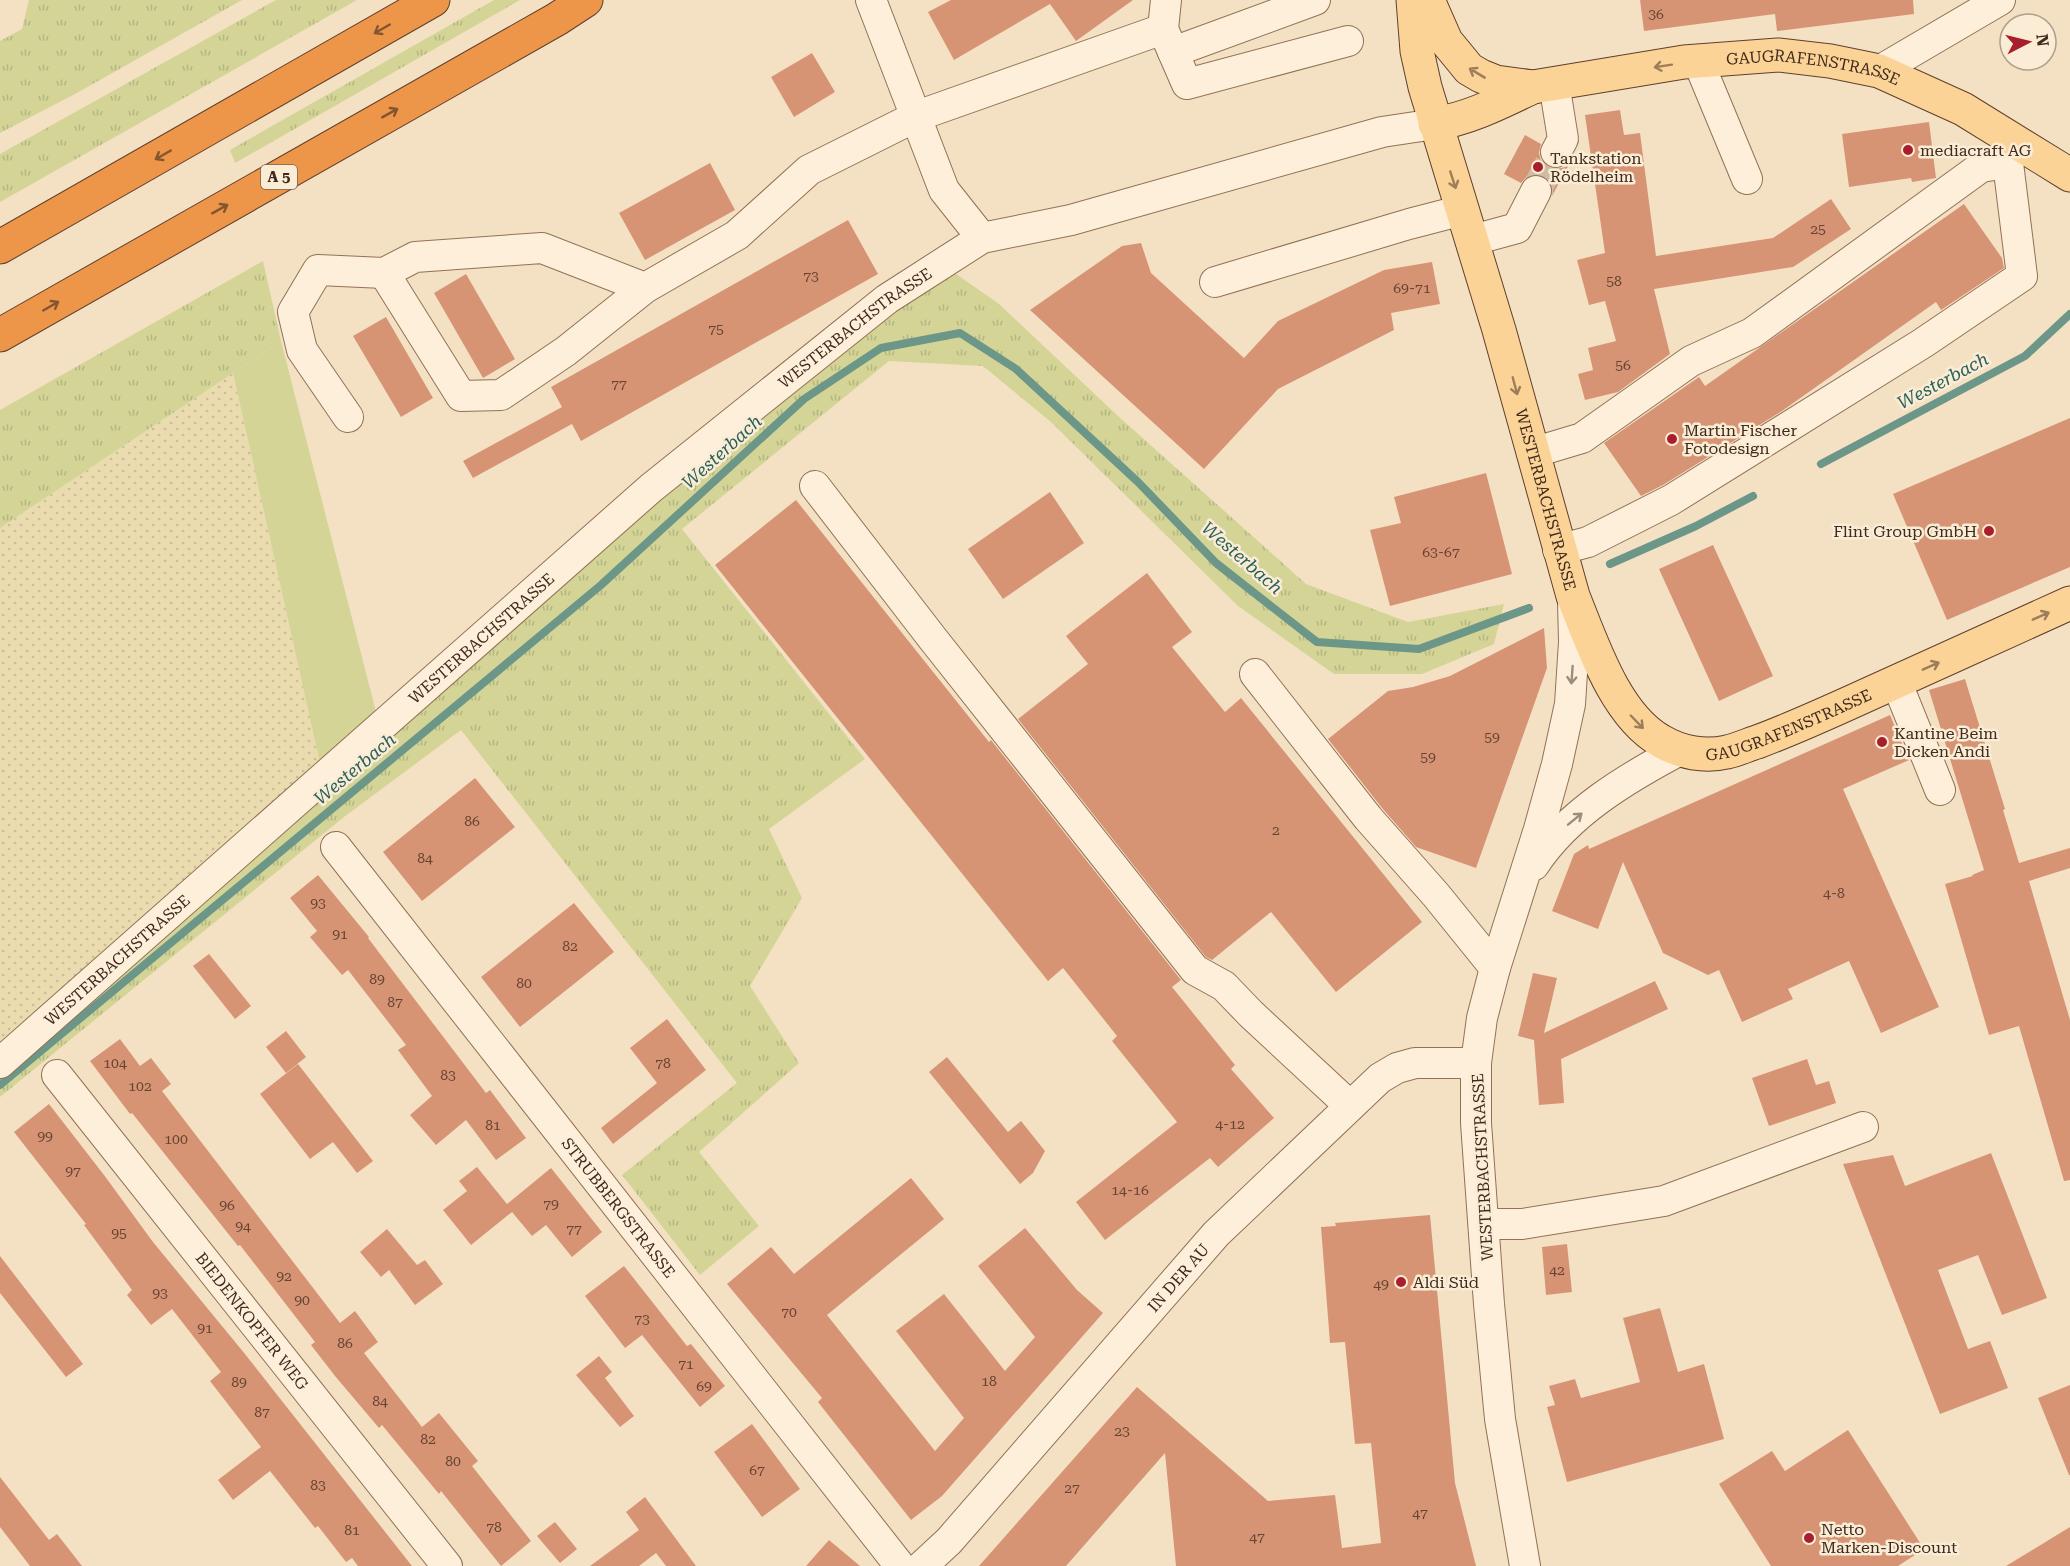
<svg xmlns="http://www.w3.org/2000/svg" width="2070" height="1566" font-family="'Roboto Serif',serif">
<style>
.farmland{fill:url(#farmland-dots)}
.grass{fill:url(#grass-tufts)}
.garden{fill:#d3d496}
.lines{fill:none;stroke-linecap:round;stroke-linejoin:round}
.stream{stroke:#6b9688;stroke-width:8}
.building{fill:#d79475}
.minor-tunnel{stroke:#d0bca3;stroke-width:30;stroke-dasharray:30 15;stroke-linecap:butt}
.minor-casing{stroke:#927157;stroke-width:32}
.major-casing{stroke:#5f3f2c;stroke-width:35}
.highway-casing{stroke:#5f3f2c;stroke-width:35}
.minor{stroke:#fdefd9;stroke-width:30}
.major{stroke:#fbd397;stroke-width:33}
.highway{stroke:#ed964a;stroke-width:33}
.oneway{stroke:#85552f}
.oneway2{stroke:#9e7e5a}
.oneway3{stroke:#9e8c7b}
.poi-dot{fill:#a91e2d;stroke:#faecd5;stroke-width:2}
.labels{text-anchor:middle;stroke-width:5;stroke-linejoin:round;paint-order:stroke}
.number-label{font-size:14px;fill:#643}
.shield{fill:#faecd5;stroke:#786454;stroke-width:1.5}
.shield-label{font-size:15px;font-weight:bold;fill:#402a1d}
.street-label{font-size:16px;fill:#402a1d;stroke:#faecd5}
.poi-label{font-size:16px;fill:#402a1d;stroke:#faecd5;text-anchor:start}
.water-label{font-size:18px;font-style:italic;fill:#2a6159;stroke:#faecd5}
</style>
<defs>
<pattern id="farmland-dots" width="8" height="8" patternUnits="userSpaceOnUse" patternTransform="scale(1.5)"><rect width="8" height="8" fill="#ebdcb0"/><path d="M2 2h.1M6 6h.1" fill="none" stroke="#cbbd97" stroke-width="1.8" stroke-linecap="round"/></pattern>
<pattern id="grass-tufts" width="24" height="20" patternUnits="userSpaceOnUse" patternTransform="scale(1.5)"><rect width="24" height="20" fill="#d3d496"/><path d="M3 7l-1-3M5 7V3M7 7l1-3M15 17l-1-3M17 17v-4M19 17l1-3" fill="none" stroke="#b6b681"/></pattern>
</defs>
<rect width="100%" height="100%" fill="#f4e1c4"/>
<path class="farmland" d="M233,373L320,763L0,1045V528Z"/>
<path class="grass" d="M29,0H242L75,94L0,133V41L22,29Z
M276,0H357L0,202V154Z
M494,0H520L235,163L230,150Z
M263,261L281,341L0,528V410Z
M946,267L999,304L1118,416L1306,584L1408,622L1504,604L1494,644L1422,674H1334L1238,606L1051,422L983,366L889,361L682,529L865,759L769,829L802,898L750,986L799,1063L699,1152L759,1226L700,1275L622,1175L737,1083L461,730L344,817L0,1097V1045L320,763Z"/>
<path class="garden" d="M281,341L376,712L320,763L233,373Z"/>
<g class="lines">
<path class="stream" d="M1821,464L2025,356L2070,314
M1610,564L1696,526L1753,496
M0,1085L601,585L804,399L881,348L960,333L1016,369L1138,482L1216,563L1317,642L1419,649L1529,608"/>
</g>
<path class="building" d="M951,0H1133L1076,41L1050,4L954,60L928,12Z
M1640,0H1913L1914,14L1777,31L1775,14L1644,31Z
M812,53L835,92L794,117L771,77Z
M1620,110L1624,135L1640,133L1656,256L1773,238L1831,199L1851,229L1793,267L1654,289L1670,354L1618,392L1585,400L1578,374L1593,370L1588,348L1616,341L1605,301L1589,305L1577,260L1605,253L1585,115Z
M1929,122L1936,178L1912,182L1911,178L1849,187L1842,134Z
M1525,135L1541,144L1539,153L1541,161L1547,167L1557,169L1565,167L1571,161L1552,196L1553,190L1551,182L1543,175L1536,174L1527,176L1521,183L1504,174Z
M710,163L735,210L645,260L619,213Z
M1964,204L2002,258L2004,268L1941,310L1936,302L1782,411L1663,485L1641,496L1604,443L1699,377L1705,386Z
M848,220L878,274L581,441L572,424L473,478L463,461L562,407L551,387Z
M1141,243L1151,273L1244,358L1278,321L1384,270L1432,262L1440,304L1391,313L1394,330L1278,389L1204,469L1030,310L1122,246Z
M466,274L515,359L483,378L434,293Z
M386,317L433,398L401,417L353,336Z
M2070,418V567L1947,620L1893,494Z
M1486,473L1512,574L1390,606L1370,530L1401,523L1394,497Z
M1050,492L1084,543L1003,599L968,549Z
M796,500L989,742L991,740L1181,980L1172,987L1235,1065L1231,1069L1274,1118L1218,1167L1210,1158L1105,1240L1076,1202L1177,1122L1112,1041L1117,1036L1063,968L1048,981L715,565Z
M1713,545L1773,676L1719,701L1659,569Z
M1147,573L1192,632L1172,647L1225,712L1241,698L1422,922L1336,992L1271,912L1212,960L1206,957L1018,719L1088,664L1066,636Z
M1544,628L1547,668L1476,868L1416,847L1382,808L1328,739L1388,691L1413,687L1450,676Z
M1965,679L2005,809L2003,810L2019,863L2070,848V868L2029,881L2070,1020V1180L2064,1181L2019,1026L1989,1035L1945,884L1973,876L1972,875L1984,870L1929,690Z
M1890,715L1909,760L1843,789L1939,1007L1881,1033L1849,961L1788,989L1793,999L1742,1022L1719,970L1708,975L1663,953L1623,862L1598,929L1552,911L1574,854L1588,845L1589,849Z
M475,778L515,827L422,901L383,852Z
M318,875L369,937L368,938L486,1093L490,1090L526,1138L496,1160L466,1120L436,1145L410,1115L432,1096L398,1050L406,1045L348,970L342,975L310,937L317,931L290,898Z
M574,903L614,952L520,1027L481,977Z
M209,954L251,1006L235,1019L193,966Z
M1533,973L1557,978L1544,1033L1655,981L1668,1009L1561,1059L1564,1103L1539,1105L1534,1040L1518,1036Z
M667,1019L706,1070L613,1144L601,1128L657,1083L630,1048Z
M286,1031L306,1057L286,1073L266,1047Z
M120,1039L140,1066L151,1058L171,1084L162,1091L340,1323L355,1311L378,1342L364,1353L422,1427L439,1413L478,1461L472,1466L531,1541L501,1566L441,1491L439,1494L382,1425L379,1428L335,1376L311,1345L315,1342L240,1245L238,1246L132,1113L130,1114L90,1061Z
M947,1057L1008,1132L1021,1121L1045,1151L1033,1173L1020,1184L929,1072Z
M1807,1059L1816,1085L1829,1081L1836,1103L1769,1126L1752,1078Z
M298,1064L373,1161L357,1173L333,1142L310,1159L260,1094Z
M49,1104L104,1175L153,1242L245,1354L412,1566H358L352,1558L346,1562L318,1526L315,1528L270,1471L233,1500L218,1480L261,1447L210,1381L221,1372L172,1309L151,1325L127,1295L132,1290L84,1225L86,1224L14,1132Z
M1991,1153L2047,1298L2002,1315L1978,1255L1938,1270L1968,1349L1990,1341L2008,1388L1940,1414L1843,1164L1893,1155L1905,1186Z
M477,1167L507,1204L551,1168L602,1232L572,1257L546,1225L532,1236L512,1212L471,1245L443,1210L467,1191L459,1181Z
M911,1178L944,1219L827,1315L935,1451L964,1418L896,1331L944,1294L1005,1371L1035,1337L978,1266L1025,1228L1077,1290L1103,1313L942,1496L911,1520L818,1402L822,1398L727,1284L771,1247L794,1274Z
M1430,1215L1455,1483L1476,1566H1176L1165,1453L1066,1566H979L1137,1387L1268,1501L1335,1495L1342,1548L1381,1543L1371,1443L1355,1444L1345,1342L1330,1343L1321,1227L1336,1226L1335,1223Z
M387,1229L417,1265L425,1260L443,1284L415,1305L389,1270L381,1277L360,1252Z
M1567,1244L1572,1292L1546,1295L1542,1247Z
M0,1256L83,1364L66,1377L0,1293Z
M624,1266L687,1346L691,1344L725,1386L700,1407L642,1335L625,1348L585,1296Z
M1660,1308L1678,1372L1704,1364L1724,1439L1567,1482L1547,1407L1555,1405L1549,1386L1575,1379L1581,1398L1640,1382L1623,1318Z
M599,1356L612,1372L605,1378L634,1416L620,1427L576,1375Z
M2070,1385V1475H2069L2038,1398Z
M752,1424L800,1489L762,1517L714,1452Z
M1848,1430L1924,1549L1898,1566H1771L1719,1484L1772,1451L1785,1471Z
M0,1477L49,1540L57,1534L82,1566H30L0,1527Z
M645,1497L696,1566H666L656,1553L639,1566H590L639,1530L626,1512Z
M555,1522L577,1549L560,1563L537,1536Z
M2070,1527V1566H2006Z
M829,1540L860,1566H806Z"/>
<g class="lines">
<path class="minor-tunnel" d="M1536,191L1556,152"/>
<defs>
<g id="minor">
<path d="M871,0L944,190L982,238"/>
<path d="M1163,29L1166,0"/>
<path d="M1173,52L1315,0"/>
<path d="M1698,61L1747,179"/>
<path d="M1879,71L2000,0"/>
<path d="M1554,83L1563,139L1556,152"/>
<path d="M1473,240L1517,228L1536,191"/>
<path d="M1215,282L1409,224L1463,210"/>
<path d="M645,288L566,351L501,395L461,396L384,273L415,257L542,248L645,288L737,235L809,170L917,116L1163,29L1187,84L1348,41"/>
<path d="M348,417L302,350L293,312L318,270L384,273"/>
<path d="M1532,453L1582,438L1691,361L1752,333L1981,167L2008,163L2017,146"/>
<path d="M815,486L933,639L1195,970L1224,986L1251,1014L1350,1106"/>
<path d="M1558,550L1588,542L1671,500L1923,343L2022,276L2008,163"/>
<path d="M1255,674L1368,818L1436,895L1495,968"/>
<path d="M1896,681L1940,790"/>
<path id="s1" d="M336,847L900,1566"/>
<path d="M1534,865C1568,813 1627,778 1680,750"/>
<path id="s2" d="M0,1063L651,488L887,299L982,238L1071,220L1382,132L1435,124"/>
<path id="s3" d="M57,1075L447,1566"/>
<path d="M1485,1224H1522L1664,1201L1863,1127"/>
<path id="s4" d="M922,1566L949,1541L1216,1234L1380,1078L1397,1068L1415,1063H1476"/>
<path d="M1525,1566L1500,1419L1489,1304L1476,1123V1063L1482,1018L1495,968L1539,829L1557,764L1570,704L1574,642L1573,602"/>
</g>
<g id="major">
<path id="s5" d="M1413,0L1417,51L1425,87L1499,330L1573,596C1592,643 1615,715 1661,741C1681,753 1705,757 1727,752C1737,750 1747,745 1757,742C1792,729 1825,714 1858,699C1929,667 1999,635 2070,603"/>
<path id="s6" d="M1428,0L1446,41L1460,58L1469,69L1481,76L1496,82L1533,87L1684,62L1778,55L1830,61L1879,71L1963,109L2070,175"/>
<path d="M1435,124C1471,118 1501,102 1533,87"/>
</g>
<path id="highway" d="M0,247L433,0
M0,335L557,19L586,0"/>
</defs>
<use href="#minor" class="minor-casing"/>
<use href="#major" class="major-casing"/>
<use href="#highway" class="highway-casing"/>
<use href="#minor" class="minor"/>
<use href="#major" class="major"/>
<use href="#highway" class="highway"/>
</g>
<defs><path id="oneway-shaft" d="M-6 0H5M1.5-3L5.5 0L1.5 3" fill="none" stroke-width="1.6" stroke-linecap="round" stroke-linejoin="round" transform="scale(1.5)"/></defs>
<g class="oneway">
<use href="#oneway-shaft" transform="translate(382 29) rotate(150)"/>
<use href="#oneway-shaft" transform="translate(390 113) rotate(-29)"/>
<use href="#oneway-shaft" transform="translate(163 155) rotate(150)"/>
<use href="#oneway-shaft" transform="translate(220 209) rotate(-29)"/>
<use href="#oneway-shaft" transform="translate(51 306) rotate(-30)"/>
</g>
<g class="oneway2">
<use href="#oneway-shaft" transform="translate(1663 66) rotate(171)"/>
<use href="#oneway-shaft" transform="translate(1477 73) rotate(-149)"/>
<use href="#oneway-shaft" transform="translate(1453 180) rotate(72)"/>
<use href="#oneway-shaft" transform="translate(1515 386) rotate(75)"/>
<use href="#oneway-shaft" transform="translate(2041 616) rotate(-24)"/>
<use href="#oneway-shaft" transform="translate(1931 666) rotate(-24)"/>
<use href="#oneway-shaft" transform="translate(1637 722) rotate(46)"/>
</g>
<g class="oneway3">
<use href="#oneway-shaft" transform="translate(1572 675) rotate(94)"/>
<use href="#oneway-shaft" transform="translate(1575 819) rotate(-39)"/>
</g>
<g class="poi-dot">
<circle cx="1908" cy="150" r="6"/>
<circle cx="1538" cy="167" r="6"/>
<circle cx="1672" cy="439" r="6"/>
<circle cx="1989" cy="531" r="6"/>
<circle cx="1882" cy="742" r="6"/>
<circle cx="1401" cy="1282" r="6"/>
<circle cx="1809" cy="1538" r="6"/>
</g>
<g class="labels">
<g class="number-label">
<text x="1656" y="19">36</text>
<text x="1818" y="234">25</text>
<text x="811" y="281">73</text>
<text x="1614" y="286">58</text>
<text x="1412" y="293">69-71</text>
<text x="716" y="334">75</text>
<text x="1623" y="370">56</text>
<text x="619" y="389">77</text>
<text x="1441" y="557">63-67</text>
<text x="1492" y="742">59</text>
<text x="1428" y="762">59</text>
<text x="472" y="826">86</text>
<text x="1276" y="835">2</text>
<text x="425" y="863">84</text>
<text x="1834" y="898">4-8</text>
<text x="318" y="908">93</text>
<text x="340" y="939">91</text>
<text x="570" y="951">82</text>
<text x="377" y="984">89</text>
<text x="524" y="988">80</text>
<text x="395" y="1007">87</text>
<text x="115" y="1068">104</text>
<text x="663" y="1068">78</text>
<text x="448" y="1080">83</text>
<text x="140" y="1091">102</text>
<text x="1230" y="1129">4-12</text>
<text x="493" y="1130">81</text>
<text x="45" y="1141">99</text>
<text x="176" y="1144">100</text>
<text x="73" y="1176">97</text>
<text x="1130" y="1195">14-16</text>
<text x="551" y="1209">79</text>
<text x="227" y="1210">96</text>
<text x="243" y="1231">94</text>
<text x="574" y="1234">77</text>
<text x="119" y="1238">95</text>
<text x="1557" y="1275">42</text>
<text x="284" y="1281">92</text>
<text x="1381" y="1289">49</text>
<text x="160" y="1298">93</text>
<text x="302" y="1305">90</text>
<text x="789" y="1317">70</text>
<text x="642" y="1324">73</text>
<text x="205" y="1333">91</text>
<text x="345" y="1348">86</text>
<text x="686" y="1369">71</text>
<text x="989" y="1386">18</text>
<text x="239" y="1387">89</text>
<text x="704" y="1391">69</text>
<text x="380" y="1406">84</text>
<text x="262" y="1417">87</text>
<text x="1122" y="1436">23</text>
<text x="428" y="1444">82</text>
<text x="453" y="1466">80</text>
<text x="757" y="1475">67</text>
<text x="318" y="1490">83</text>
<text x="1072" y="1493">27</text>
<text x="1420" y="1518">47</text>
<text x="494" y="1532">78</text>
<text x="352" y="1535">81</text>
<text x="1257" y="1542">47</text>
</g>
<rect class="shield" x="261" y="165" width="36" height="24" rx="4.5"/>
<g class="shield-label">
<text x="279" y="182">A 5</text>
</g>
<g class="street-label">
<text dy="6" stroke="none"><textPath href="#s6" startOffset="432">GAUGRAFENSTRASSE</textPath></text>
<text dy="6" stroke="none"><textPath href="#s2" startOffset="1128">WESTERBACHSTRASSE</textPath></text>
<text dy="6" stroke="none"><textPath href="#s5" startOffset="518">WESTERBACHSTRASSE</textPath></text>
<text dy="6" stroke="none"><textPath href="#s2" startOffset="642">WESTERBACHSTRASSE</textPath></text>
<text dy="6" stroke="none"><textPath href="#s5" startOffset="926">GAUGRAFENSTRASSE</textPath></text>
<text dy="6" stroke="none"><textPath href="#s2" startOffset="156">WESTERBACHSTRASSE</textPath></text>
<text transform="translate(1482 1167) rotate(-93)" y="6">WESTERBACHSTRASSE</text>
<text dy="6" stroke="none"><textPath href="#s1" startOffset="458">STRUBBERGSTRASSE</textPath></text>
<text dy="6" stroke="none"><textPath href="#s4" startOffset="386">IN DER AU</textPath></text>
<text dy="6" stroke="none"><textPath href="#s3" startOffset="314">BIEDENKOPFER WEG</textPath></text>
</g>
<g class="poi-label">
<text x="1920" y="156">mediacraft AG</text>
<text x="1550" y="164">Tankstation<tspan x="1550" dy="18">Rödelheim</tspan></text>
<text x="1684" y="436">Martin Fischer<tspan x="1684" dy="18">Fotodesign</tspan></text>
<text x="1977" y="537" text-anchor="end">Flint Group GmbH</text>
<text x="1894" y="739">Kantine Beim<tspan x="1894" dy="18">Dicken Andi</tspan></text>
<text x="1413" y="1288">Aldi Süd</text>
<text x="1821" y="1535">Netto<tspan x="1821" dy="18">Marken-Discount</tspan></text>
</g>
<g class="water-label">
<text transform="translate(1943 381) rotate(-28)" y="6">Westerbach</text>
<text transform="translate(722 452) rotate(-42)" y="6">Westerbach</text>
<text transform="translate(1242 558) rotate(41)" y="6">Westerbach</text>
<text transform="translate(355 769) rotate(-40)" y="6">Westerbach</text>
</g>
</g>
<g transform="translate(2028 42) rotate(83)"><circle r="28" fill="#faecd5" stroke="#b09e8b" stroke-width="1.5"/>
<path d="M0-4.5L10 22L0 15L-10 22Z" fill="#a91e2d"/>
<text y="-9" font-size="16" font-weight="bold" text-anchor="middle" fill="#402a1d">N</text>
</g>
</svg>
